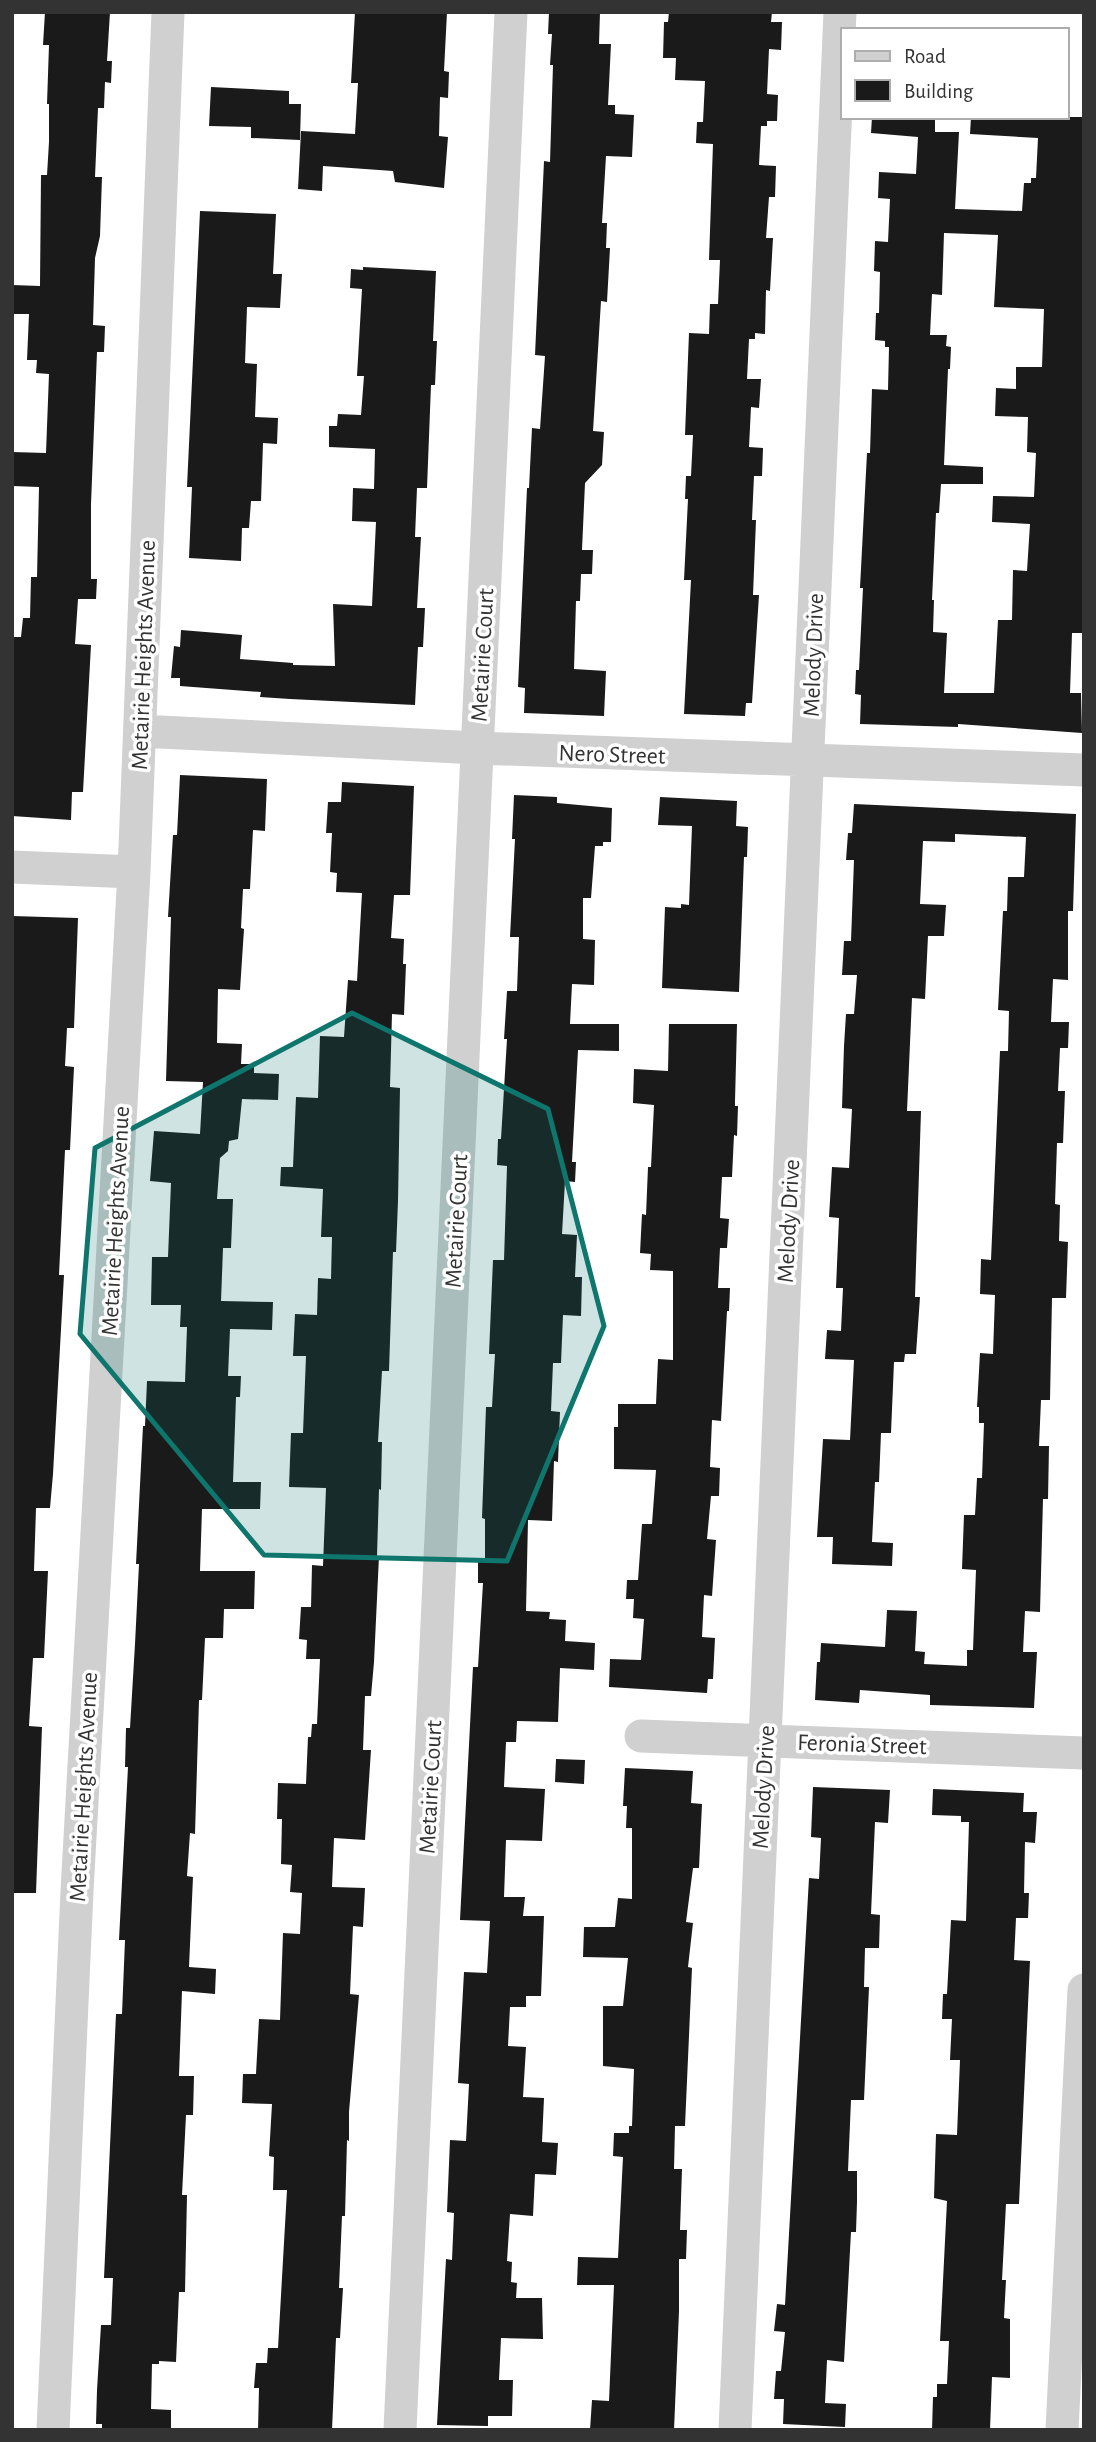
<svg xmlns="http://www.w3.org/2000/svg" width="1096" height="2442" font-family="'Alegreya Sans',sans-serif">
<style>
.building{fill:#1a1a1a;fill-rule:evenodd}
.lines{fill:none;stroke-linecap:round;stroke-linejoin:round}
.minor{stroke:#d0d0d0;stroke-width:33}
.marked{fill:#0f766e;fill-opacity:0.2;stroke:#0f766e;stroke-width:5;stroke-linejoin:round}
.labels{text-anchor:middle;stroke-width:7;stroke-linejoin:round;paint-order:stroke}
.street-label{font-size:24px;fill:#333;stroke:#fff}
</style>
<rect width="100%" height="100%" fill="#fff"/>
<path class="building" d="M45,12H110L107,61H112L111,83L105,82L104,108H98L95,177H102L100,236L95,258L93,325L105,326L104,352H97L91,504V579H97L96,599H78L75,644L91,645L83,792H72L71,820L12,816V637H21L23,618H30L31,577H37L39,487L12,486V452L46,453L49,374L36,373L37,360H27L29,314H12V285L40,286L41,175H47L49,142V104H47L49,45H43Z
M355,12H447L444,71L449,72L448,98L440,97L439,136L448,137L444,188L395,182L393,171L323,166L322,191L298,189L301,131L355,134L358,83H351Z
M549,12H600L599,44H611L608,105H615V114L634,115L632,157L606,156L602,223H607L606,248H610L607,302L601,301L593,431L604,432L602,465L585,483L582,550H593L592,574H581L580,601H576L574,669L606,671L604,716L524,713L525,688L518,687L527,488H529L532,428L540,429L545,356L535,355L544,161L550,162L553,65H550L552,34H548Z
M669,12H772L771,22H782L781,50L769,49L767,94L778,95L777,121H767V126H761L759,165L776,166L775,197H769L766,238H773L770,291L766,290L765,334L755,333V339H749L747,379H761L759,408L751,407L749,447L763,448L762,476H754L752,520H756L753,595H759L752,703H746L745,716L684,714L691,580H684L688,499H685L686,476H691L693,435H685L689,333L709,334L710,304H718L720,260H709L713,144L696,143L697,122H703L705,81L675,80L676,58H663L664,22H668Z
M211,87L289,91V104H301L300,140L251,138V127L209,126Z
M872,117H935V132H959L955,209L1022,211L1024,183H1031V178H1036L1038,138L970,134L971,117H1084V633H1072L1070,693H1081L1082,733L958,724V727L860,724L861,695L855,694L856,670H859L863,588H860L867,453H870L872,389L888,390L889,347H885V341L875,340L876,313H879L880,272L874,271L875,241L888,242L890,199L878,198L879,172L916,174L918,137L871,133ZM944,233L998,235L994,307L1044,309L1042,367H1016V389L996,388L995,416L1028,417L1027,452L1036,453L1034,497L993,496L992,522L1030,524L1027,571L1013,570L1012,620H998L994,693H944L947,633L933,632L934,600H932L936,513H939L941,484H983V467L944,465L948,369H950L951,347L946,346L947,335H930L932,294L942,295Z
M200,211L276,214L273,274H282L280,308L247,307L245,363L257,364L255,417L278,418L277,444L263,443L261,501H251L249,528H242L241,561L189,558L192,487H187Z
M363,267L436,271L433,341H437L435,385H431L427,488H417L415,537H421L417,608H425L423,647H418L415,705L290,699L260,697L261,692L180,686V678H171L174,646L180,647L181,630L242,635L240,659L293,663V665L335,666L333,604L372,606L376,522L352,521L353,488L374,489L375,449L329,447V426H337L338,414L361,415L364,376H357L362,289L350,288L351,269L363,270Z
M180,775L267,779L265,831L253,830L250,889H243L241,928L244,929L240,990L218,989L217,1043L242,1044L241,1064H254V1073L279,1074L278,1100L242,1099L238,1139L229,1141L228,1151L220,1158L217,1199H233L231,1248H223L221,1301L273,1302L272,1330L230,1329L228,1376H241L240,1397H236L233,1482H261L260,1509H202L200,1571H255L254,1609H224L223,1638H205L202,1700H199L195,1834L190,1833L187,1876L193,1877L189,1967L216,1969L215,1994L182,1991L179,2076H194L193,2115H186L182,2195H187L185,2292H179L176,2362L159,2361V2364H152L151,2409L171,2410V2430H102V2424H96L97,2390L101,2325H111L113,2278H104L116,2014H122L125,1940H119L128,1767H125L126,1728H130L135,1644L139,1564H136L143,1426H145L147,1381L185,1382L187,1327H180L181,1305H151L152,1257H168L171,1183L150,1181L154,1131L200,1134L203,1082L166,1081L171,917H168L173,835H177Z
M342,782L414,786L410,895H394L391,938L404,939L403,964H406L404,1015L392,1014L390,1087L400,1088L398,1201L396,1252H393L389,1371H382L378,1442H382L381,1490L379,1489L377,1556H379L374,1662L371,1696H365L363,1750H371L365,1840L334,1838L332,1887L365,1888L363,1927L353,1926L350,1994L359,1995L349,2112V2141L347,2140L345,2216H342L339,2288H343L340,2338H336L332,2430H258L259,2388H254L256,2363H267L268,2348H278L287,2190H273L274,2157L269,2156L272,2104L242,2103L243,2074H256L259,2019L280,2020L283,1933L300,1934L302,1893L290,1892L292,1865L281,1864L282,1819H277L278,1783L306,1784L308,1737H311L312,1724H317L320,1659H306L307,1640L299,1639L301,1607H311L312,1565L323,1566L326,1488L289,1487L291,1433H303L306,1356H293L295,1314L317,1315L318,1278L331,1279L332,1237H321L323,1189L280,1186L281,1167H293L296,1097L318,1098L320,1036L344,1037L348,980L357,981L362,893L336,892L337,873L330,872L332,833H326L328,802H341Z
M514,795L557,797V803L612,808L611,842H603V846H595L591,898H583V939L595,940L594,985L572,984L570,1024H619V1051L578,1050L572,1162H576L575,1182L565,1181L562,1234L577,1235L575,1277H582L581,1316L563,1315L561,1363H553L551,1411L560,1412L558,1462L554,1461L552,1521L528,1520L526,1611L550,1612L549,1619L566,1620L565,1641L595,1643L594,1670L560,1668L558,1722L517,1721L516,1742H506L504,1787L545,1789L542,1841L506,1840L504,1897H525L523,1916H544L541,1996H526V2007H510L508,2046L526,2047L523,2097L544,2098L542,2142L558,2143L556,2175L535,2174L533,2216L510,2214L507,2261L512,2262L511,2282L517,2283L516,2298H542L543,2339L501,2338L499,2380H513L512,2416H488V2426L437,2425L446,2259L452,2260L454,2213L447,2212L450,2140L466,2141L469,2084L458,2083L464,1972L487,1973L490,1921L460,1920L473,1667H478L483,1583H478V1562H485V1519L482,1518L486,1407H492L495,1354H489L493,1260H504L507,1166L497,1165L498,1139H501L507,1039H504L507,991H517L519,937H510L515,839H512Z
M660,797L737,801L736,826L748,827L747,857H744L739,992L662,988L665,907L681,908V904L689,905L692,826L658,825Z
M854,804L1076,814L1073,911H1068V980L1053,979L1051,1022H1069L1068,1048H1060L1058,1091H1065L1063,1143H1057L1055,1204L1060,1205L1059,1241L1068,1242L1066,1298H1052L1050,1400H1041L1039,1446H1049L1048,1499H1043L1040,1612L1025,1611L1023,1652H1037L1034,1708L930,1705V1695L860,1690L859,1703L815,1700L817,1662H820L821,1643L885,1647L887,1610L917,1611L915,1651L925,1652L924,1664L967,1666V1650H973L976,1570L962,1569L964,1515H975L977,1478H982L984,1423H979V1407H977L980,1353L993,1354L995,1295L980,1294L981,1259L991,1260L1000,1051H1008L1009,1011L998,1010L1003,911H1007L1008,877H1024L1026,837L955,834V842L923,841L920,904L946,905L944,936H928L925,999L912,998L907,1111H921L915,1297H920L916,1354H905L904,1362H894L891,1433H881L879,1482H875L872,1542L893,1543L892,1566L832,1564L833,1537H817L823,1439L850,1440L854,1360L825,1359L827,1330L841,1331L843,1288H836L839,1218L829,1217L832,1167L849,1168L852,1109L842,1108L844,1046L846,1014H854L857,975H842L844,941H851L854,860H846L848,833H852Z
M12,916L78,918L74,1028H67L65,1066L74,1067L70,1150H65L59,1275H64L53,1474L50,1508H36L34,1571H48L44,1658H33L29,1726L42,1727L36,1893H12Z
M669,1024H737L735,1101V1106H738L737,1136L734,1135L732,1177H722L720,1218L729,1219L727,1248H720L718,1288H730L729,1311H727L721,1421L712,1420L710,1467L720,1468L719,1496H711L707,1539L716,1540L712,1596L704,1595L702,1637L715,1638L713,1679H708L707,1693L609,1687L610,1659L641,1660L644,1619L633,1618L634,1599H626L627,1580H638L642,1524H652L656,1470L614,1469V1427H618V1404H656L658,1359L673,1360V1271L650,1270L651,1254L640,1253L642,1214L646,1215L648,1167H651L654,1105L633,1103L634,1069L668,1071Z
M556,1759L585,1760L584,1784L555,1782Z
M625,1768L693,1771L691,1803L702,1804L699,1868H693L686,1922L693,1923L688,1967L692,1968L685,2126H675L674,2169H682L680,2230H687L686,2259H679V2311L674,2430H590L592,2400L609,2401L614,2285H577L578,2257L618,2258L623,2157L613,2156L614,2133H629V2126H632L634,2069L603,2066V2006H623L628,1958L583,1957L584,1927H615L618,1898L632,1899V1828H626L627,1806H623Z
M813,1787L890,1790L888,1823L875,1822L871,1914L880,1915L879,1948H865L864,1987H869L864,2100H851L848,2171H857V2202L856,2232H851L844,2362L827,2360L825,2403L846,2404L845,2427L783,2424L784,2399H774L776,2371H781L785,2332L774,2331L777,2304L785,2305L809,1878L819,1879L821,1838L811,1837Z
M933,1789L1024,1793L1023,1812H1037L1035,1843L1025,1842L1024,1893H1029L1028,1918H1016L1014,1960L1030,1961L1019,2204H1006L1002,2280H1006L1004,2318L1010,2319V2378L992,2377L990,2430H932L933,2397H937V2384H947L949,2341H940L947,2201L934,2198L936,2134L957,2135L960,2060H950L952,2019H942L943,1994H947L951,1920L966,1921L969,1822H961V1816L932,1815Z"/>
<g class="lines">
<path class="minor" d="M140,731L478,748L1084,770
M12,867L134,872
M641,1736L1084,1753
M53,2430L77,1891L134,872L168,12
M400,2430L511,12
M735,2430L840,12
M1062,2430L1084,1990"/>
</g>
<path class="marked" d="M352,1013L548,1109L604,1326L507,1561L264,1555L80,1334L95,1148Z"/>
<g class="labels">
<g class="street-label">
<text transform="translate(143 655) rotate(-88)" y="8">Metairie Heights Avenue</text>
<text transform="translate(482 655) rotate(-87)" y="8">Metairie Court</text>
<text transform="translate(813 655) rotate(-88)" y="8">Melody Drive</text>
<text transform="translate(612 754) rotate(2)" y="8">Nero Street</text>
<text transform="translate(115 1221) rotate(-87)" y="8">Metairie Heights Avenue</text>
<text transform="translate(456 1221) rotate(-87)" y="8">Metairie Court</text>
<text transform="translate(788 1221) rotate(-87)" y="8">Melody Drive</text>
<text transform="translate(862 1744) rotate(2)" y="8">Feronia Street</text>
<text transform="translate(83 1787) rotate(-87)" y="8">Metairie Heights Avenue</text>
<text transform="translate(430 1787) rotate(-87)" y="8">Metairie Court</text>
<text transform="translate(763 1787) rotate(-87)" y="8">Melody Drive</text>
</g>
</g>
<rect width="1096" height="2442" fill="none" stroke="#333333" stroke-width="28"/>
<rect x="841" y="28" width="228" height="91" fill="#ffffff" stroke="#adadad" stroke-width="2"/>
<rect x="855" y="51" width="35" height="10" fill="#d0d0d0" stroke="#adadad" stroke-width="2"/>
<text x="904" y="63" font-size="21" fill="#333333">Road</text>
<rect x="855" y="80" width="35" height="21" fill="#1a1a1a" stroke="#adadad" stroke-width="2"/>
<text x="904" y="98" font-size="21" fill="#333333">Building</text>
</svg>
